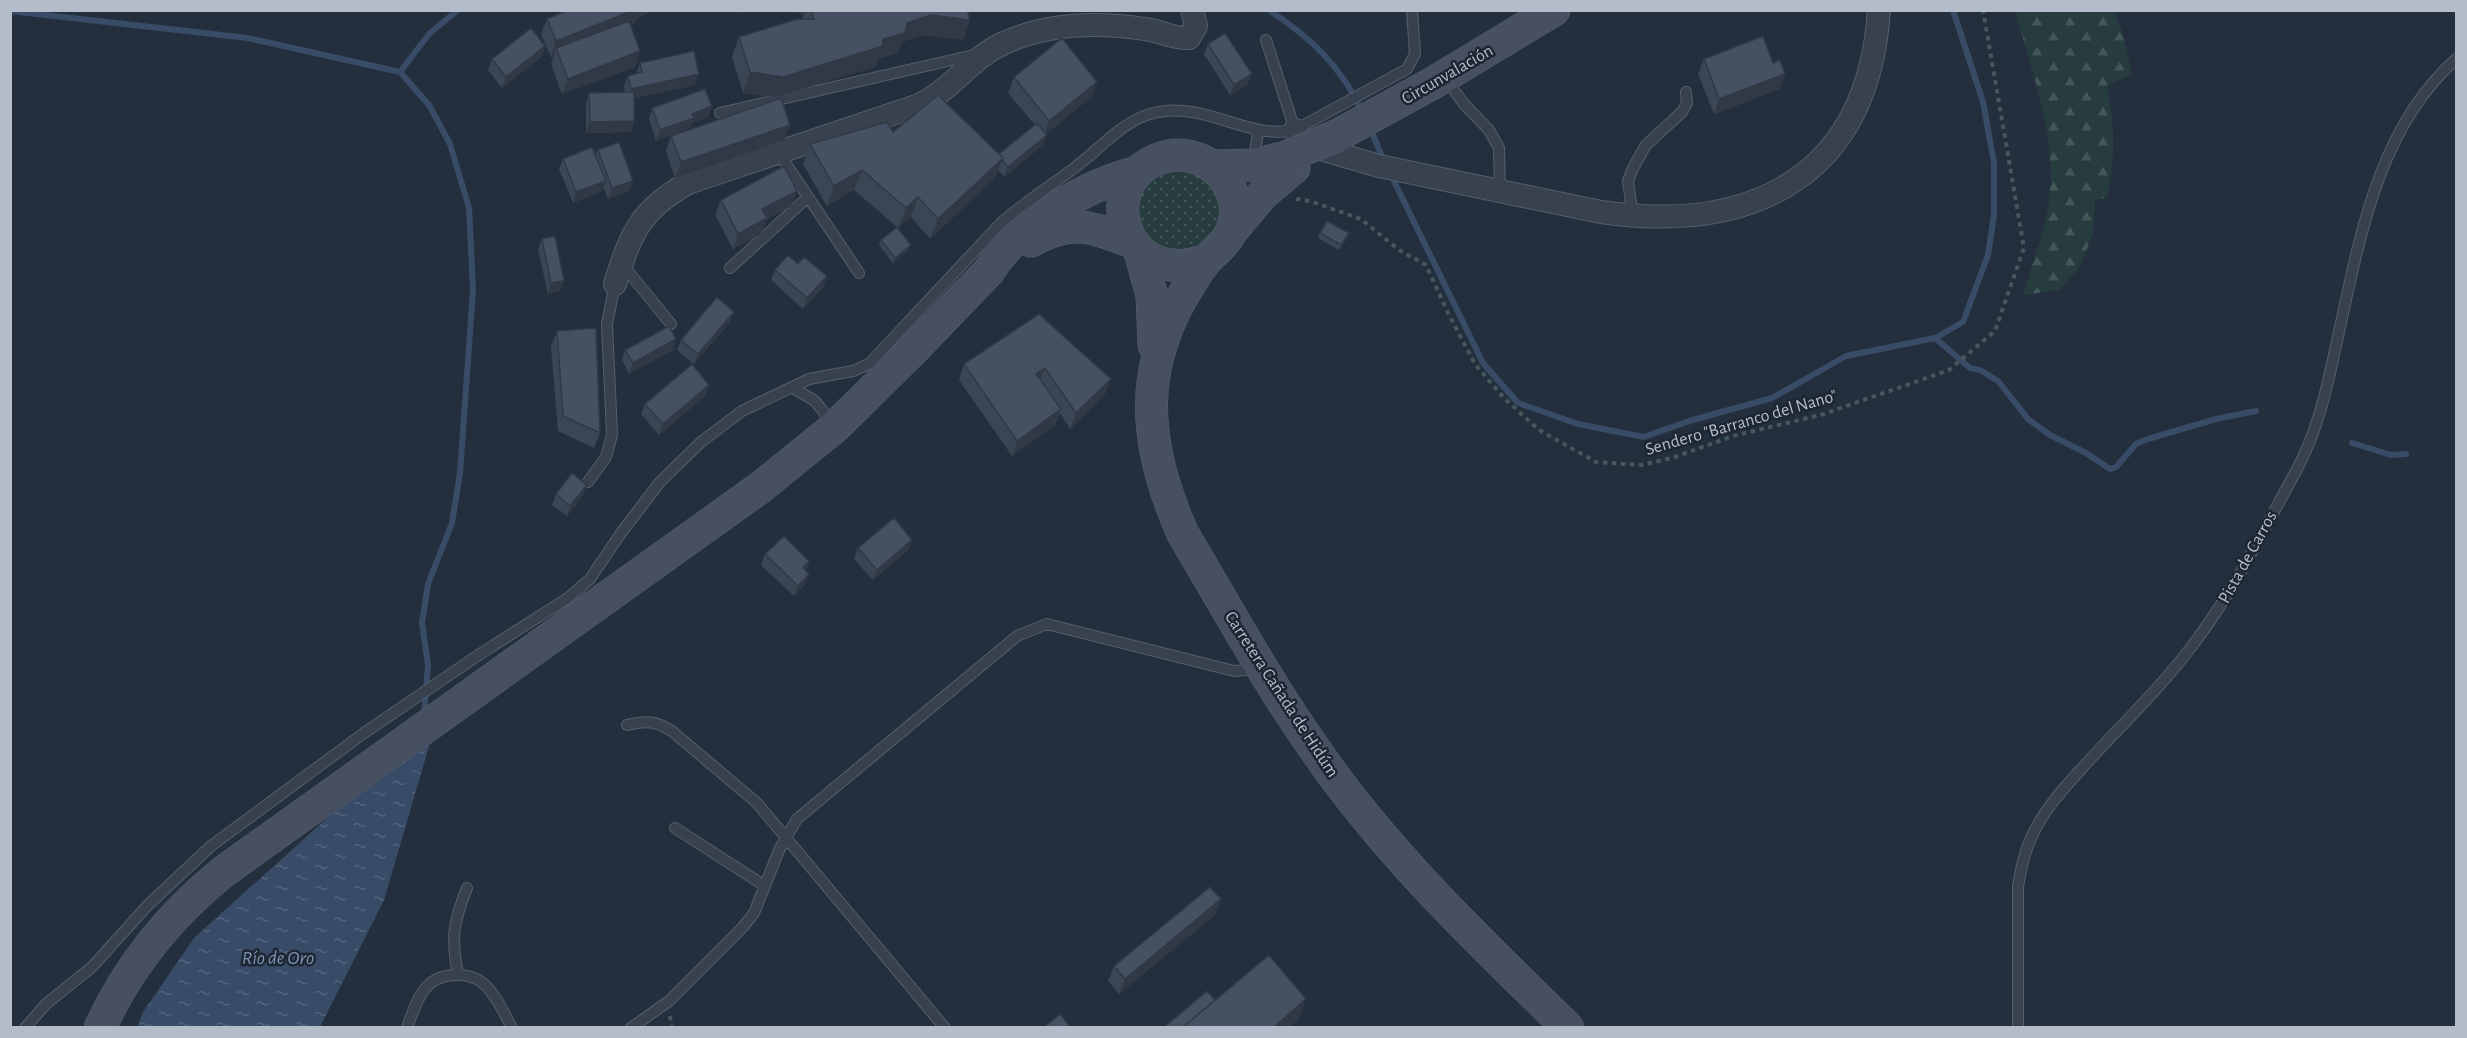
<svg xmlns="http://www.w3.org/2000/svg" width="2467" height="1038" font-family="'Alegreya Sans',sans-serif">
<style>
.forest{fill:url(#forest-firs)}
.park{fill:url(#park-dots)}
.water{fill:url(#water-ripples)}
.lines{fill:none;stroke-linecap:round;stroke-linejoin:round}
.stream{stroke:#394c67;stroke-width:6}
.lane-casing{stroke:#565f6c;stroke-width:12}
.street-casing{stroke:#565f6c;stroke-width:24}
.secondary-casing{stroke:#565f6c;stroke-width:33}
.path{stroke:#44595c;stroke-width:4;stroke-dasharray:4.5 4.5;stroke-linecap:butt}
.lane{stroke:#38414e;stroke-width:10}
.street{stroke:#38414e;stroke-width:22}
.secondary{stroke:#465061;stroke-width:32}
.secondary-bridge-casing{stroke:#565f6c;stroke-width:33;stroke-linecap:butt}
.secondary-bridge{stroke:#465061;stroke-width:32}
.wall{fill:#3b4654}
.shaded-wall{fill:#303945}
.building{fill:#455162;stroke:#303945;stroke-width:1.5}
.labels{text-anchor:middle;stroke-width:5;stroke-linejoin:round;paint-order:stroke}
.street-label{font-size:18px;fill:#b4bcc9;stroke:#1d2633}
.water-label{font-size:20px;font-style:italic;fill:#7c92b1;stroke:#1d2633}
</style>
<defs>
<pattern id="forest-firs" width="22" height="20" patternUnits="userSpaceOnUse" patternTransform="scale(1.5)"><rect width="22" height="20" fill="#263c3f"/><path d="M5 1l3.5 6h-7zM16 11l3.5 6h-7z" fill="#435659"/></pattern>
<pattern id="park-dots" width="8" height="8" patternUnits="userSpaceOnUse" patternTransform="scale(1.5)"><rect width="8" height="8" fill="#263c3f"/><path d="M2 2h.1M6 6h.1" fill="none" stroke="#435659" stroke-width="1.8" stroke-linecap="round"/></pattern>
<pattern id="water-ripples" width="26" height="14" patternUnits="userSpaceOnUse" patternTransform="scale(1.5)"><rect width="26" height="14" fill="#394c67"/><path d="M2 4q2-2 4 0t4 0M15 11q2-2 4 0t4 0" fill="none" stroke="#53647b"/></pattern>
</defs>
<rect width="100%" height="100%" fill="#242f3e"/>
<path class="forest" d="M2015,11H2114L2122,31L2132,74L2107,86C2115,129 2116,155 2107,198L2095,200L2093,235L2080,266L2061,290L2023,295C2031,267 2043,237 2048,208C2059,142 2032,73 2015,11Z"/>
<path class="park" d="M1139 210a40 40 0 1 1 80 0a40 40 0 1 1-80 0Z"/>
<path class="water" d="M437,719L384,900L320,1027L137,1028L143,1012L194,938Z"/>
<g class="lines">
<path class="stream" d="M1269,10C1311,38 1340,65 1362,111
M10,11L248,38L400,72L429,105L450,144L469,208L473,290L460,473L452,523L428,584L422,623L428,665L424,716
M400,72L429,34L458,10
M1370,128L1385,163
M1391,175L1483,363L1518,403L1578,424L1644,437L1689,421L1772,398L1846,356L1935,338L1963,322L1988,255L1994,215V163L1983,102L1953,10
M1935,338L1970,368L1980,370L1998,381L2028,419L2050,435L2086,453L2110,469L2116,467L2136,444L2148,439L2216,419L2256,411
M2352,443L2391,455L2406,454"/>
<defs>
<path id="lane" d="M1266,40L1295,130
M1445,78L1464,104L1489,130L1499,148L1500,191
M720,113L974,55
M778,152L859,273
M1254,162L1258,130
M1633,216L1628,181L1633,168L1646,145L1682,112L1687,103L1686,92
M622,264L671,324
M730,268L808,197
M793,388L815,401L833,424
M588,482L606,457L612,435L607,324L615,284
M627,725C646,720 657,721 673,732L757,803L945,1028
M675,828L765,886
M458,975C451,938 453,923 467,888
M25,1028L46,1004L92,967L148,905L211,846L364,733L480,654L568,598L590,579L621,533L660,482L701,442L742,411L809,379L853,371L869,364L1000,224C1023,203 1049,187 1073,169C1113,139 1135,102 1192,112C1226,117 1259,138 1295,130L1407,69L1415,54L1412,10
M407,1028C417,1000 424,974 458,975C468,975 476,977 484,984C496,995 504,1013 512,1028
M631,1028L669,1001L743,927L754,913L780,848L797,819L1017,636L1047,624L1234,671L1247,670L1256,665
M2018,1028V887C2021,866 2026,846 2036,828C2048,805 2066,786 2083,767C2120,726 2162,687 2195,642C2233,592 2264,529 2295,473C2316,435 2326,393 2335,350C2358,249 2374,132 2456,59"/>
<path id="street" d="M1295,130L1301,140L1314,147L1379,166L1601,212C1754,234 1868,176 1879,10
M615,284C631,233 640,210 688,183L919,105C953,89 969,59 1004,43C1048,23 1098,22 1145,29C1162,31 1172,39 1189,38L1196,26L1192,10"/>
<path id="secondary" d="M1338,135L1433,83L1554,10
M1212,166L1253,165L1286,157
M1231,232L1262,195L1294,168
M1031,241C1072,218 1091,227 1132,242
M1140,252L1152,296L1154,345
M1206,260C1124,291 1091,182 1161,158C1199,145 1240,178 1235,218C1231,242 1219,246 1205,262C1200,268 1196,274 1192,281C1136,366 1143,444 1183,534C1226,606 1266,680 1314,748C1385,852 1478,940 1568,1028
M100,1028C128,966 170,915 223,872L761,487L835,427L913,350L989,271C1018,224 1086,185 1138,172"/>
</defs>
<use href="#lane" class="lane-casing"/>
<use href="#street" class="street-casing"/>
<use href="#secondary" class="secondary-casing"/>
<path class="path" d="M1296,199L1310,201L1361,219L1399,250L1426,265L1448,313L1475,364L1504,398L1539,430L1596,462L1641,465L1672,458L1733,436L1824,414L1949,370L1995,331L2024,248L1983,10
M670,1016L672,1028"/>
<use href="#lane" class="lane"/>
<use href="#street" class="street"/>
<use href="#secondary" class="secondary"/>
<defs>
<path id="secondary-bridge" d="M1286,157L1338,135"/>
</defs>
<use href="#secondary-bridge" class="secondary-bridge-casing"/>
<use href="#secondary-bridge" class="secondary-bridge"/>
</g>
<path class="wall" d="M568,10H651L650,13L637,18L635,23L630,25L640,51L635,67L562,94L551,64L554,55L551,57L541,34L547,19Z
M781,10H967L970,20L963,40L923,35L902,42L898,53L878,59L875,67L775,97L743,93L732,57L739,37L802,19L804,14Z
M1208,44L1248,84L1230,95L1204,54Z
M545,46L541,57L502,88L488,70L492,59Z
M1704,59L1780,89L1714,114L1698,74Z
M640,63L695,85L634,98V121L631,132L586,133V103L589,93L625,92L624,86L628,76L636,74Z
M1014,77L1097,82L1091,97L1046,134L1047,135L1043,145L1004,177L998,170L995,178L930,239L911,217L898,228L909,250L893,263L879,245L881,240L897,227L854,190L827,206L803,164L810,144L893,132L999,154L1035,125L1008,93Z
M712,106L708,117L692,123L690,128L656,141L649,119L652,108Z
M790,125L784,140L675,178L666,151L671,136Z
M598,150L633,181L629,191L608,199L603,187L602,191L573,203L559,169L563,159L595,155Z
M721,200L791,206L767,219L761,234L733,249L715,215Z
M1320,233H1349L1347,238L1339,250L1318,238Z
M542,239L560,291L548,294L538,249Z
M798,264L827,276L823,287L803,309L771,280L775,270Z
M1039,314L1105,394L1070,429L1060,413L1055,425L1012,456L959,380L964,364Z
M730,322L694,364L677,350L681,340Z
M557,331L600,433L594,448L558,431L551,347Z
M676,339L673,350L629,374L622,360L625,350Z
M705,396L659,435L641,414L645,404Z
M556,494L583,495L567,516L552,505Z
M912,540L908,550L873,580L854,559L858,548Z
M765,554L809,561L806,570L805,584L794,596L761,565Z
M1221,899L1215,915L1119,994L1108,981L1114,966Z"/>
<path class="shaded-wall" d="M634,10H651L650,13L637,18L635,23L558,54L556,48L554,55L551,57L556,41Z
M740,10H750L739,15Z
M781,10H805L804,14Z
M931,15L970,20L963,40L923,35L902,42L898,53L878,59L875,67L775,97L743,93L750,72L883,39L907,23Z
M545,46L541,57L502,88L506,77Z
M640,51L635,67L562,94L568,79Z
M699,74L695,85L627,100L631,89Z
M1252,74L1248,84L1230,95L1234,85Z
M1785,74L1780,89L1714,114L1719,99Z
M1097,82L1091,97L1044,136L1049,121Z
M712,106L708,117L692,123L690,128L656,141L660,130L692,114Z
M634,121L631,132L586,133L590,122Z
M790,125L784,140L675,178L681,162Z
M1047,135L1043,145L1004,177L1008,167Z
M1003,158L995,178L930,239L938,219Z
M862,170L854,190L827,206L834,186Z
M606,181L602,191L573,203L576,192Z
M633,181L629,191L608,199L612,188Z
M797,191L791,206L767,219L761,234L733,249L738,234L762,209Z
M918,197L911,217L898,228L906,208Z
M911,245L909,250L893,263L895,258Z
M827,276L823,287L803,309L807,298Z
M564,281L560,291L548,294L551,283Z
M734,312L730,322L694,364L698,354Z
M676,339L673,350L629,374L633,363Z
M1045,368L1039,383L1036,374Z
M1111,379L1105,394L1070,429L1076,413Z
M709,385L705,396L659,435L663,424Z
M1061,409L1055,425L1012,456L1017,441Z
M587,485L583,495L567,516L570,506Z
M912,540L908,550L873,580L877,570Z
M809,561L805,571L803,567Z
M809,574L805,584L794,596L798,586Z
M1221,899L1215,915L1119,994L1125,979Z
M1306,999L1299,1019L1289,1028H1273Z"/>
<path class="building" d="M568,10H634L556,41L547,19Z
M811,10H967L970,20L931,15L907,23L905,33L883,39V46L783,77L750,72L739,37L797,19H814Z
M629,21L640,51L568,79L556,48Z
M531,28L545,46L506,77L492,59Z
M1225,33L1252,74L1234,85L1208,44Z
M1763,36L1773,63L1780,60L1785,74L1719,99L1704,59Z
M1062,38L1097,82L1049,121L1014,77Z
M694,51L699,74L631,89L628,76L642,72L640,63Z
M705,89L712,106L692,114L694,118L660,130L652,108Z
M634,92V121L590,122L589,93Z
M938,95L1003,158L938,219L918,197L906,208L862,170L834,186L810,144L887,122L893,132Z
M781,98L790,125L681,162L671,136Z
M1037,123L1047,135L1008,167L1002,160L1003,158L999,154Z
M619,142L633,181L612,188L598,150Z
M592,147L606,181L576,192L563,159Z
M784,166L797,191L762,209L767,218L738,234L721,200Z
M1327,221L1349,233L1341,245L1320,233Z
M897,227L911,245L895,258L881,240Z
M555,236L564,281L551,283L542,239Z
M788,255L798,264L804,257L827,276L807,298L775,270Z
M717,297L734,312L698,354L681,340Z
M1039,314L1111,379L1076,413L1045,368L1036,374L1061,409L1017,441L964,364Z
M669,326L676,339L633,363L625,350Z
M596,328L600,433L563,416L557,331Z
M692,364L709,385L663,424L645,404Z
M572,473L587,485L570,506L556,494Z
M894,518L912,540L877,570L858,548Z
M784,536L809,561L803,567L809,574L798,586L765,554Z
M1210,887L1221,899L1125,979L1114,966Z
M1269,955L1306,999L1273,1028H1182Z
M1207,991L1215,1000L1182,1028H1163Z
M1060,1014L1071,1028H1043Z"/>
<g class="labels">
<g class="street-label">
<text transform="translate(1447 74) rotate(-30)" y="6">Circunvalación</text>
<text transform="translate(1741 422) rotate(-16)" y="6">Sendero "Barranco del Nano"</text>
<text transform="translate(2247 557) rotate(-61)" y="6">Pista de Carros</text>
<text transform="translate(1282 694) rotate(57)" y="6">Carretera Cañada de Hidúm</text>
</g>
<g class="water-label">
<text x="278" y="964">Río de Oro</text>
</g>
</g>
<rect width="2467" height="1038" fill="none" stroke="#b4bcc9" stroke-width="24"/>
</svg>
